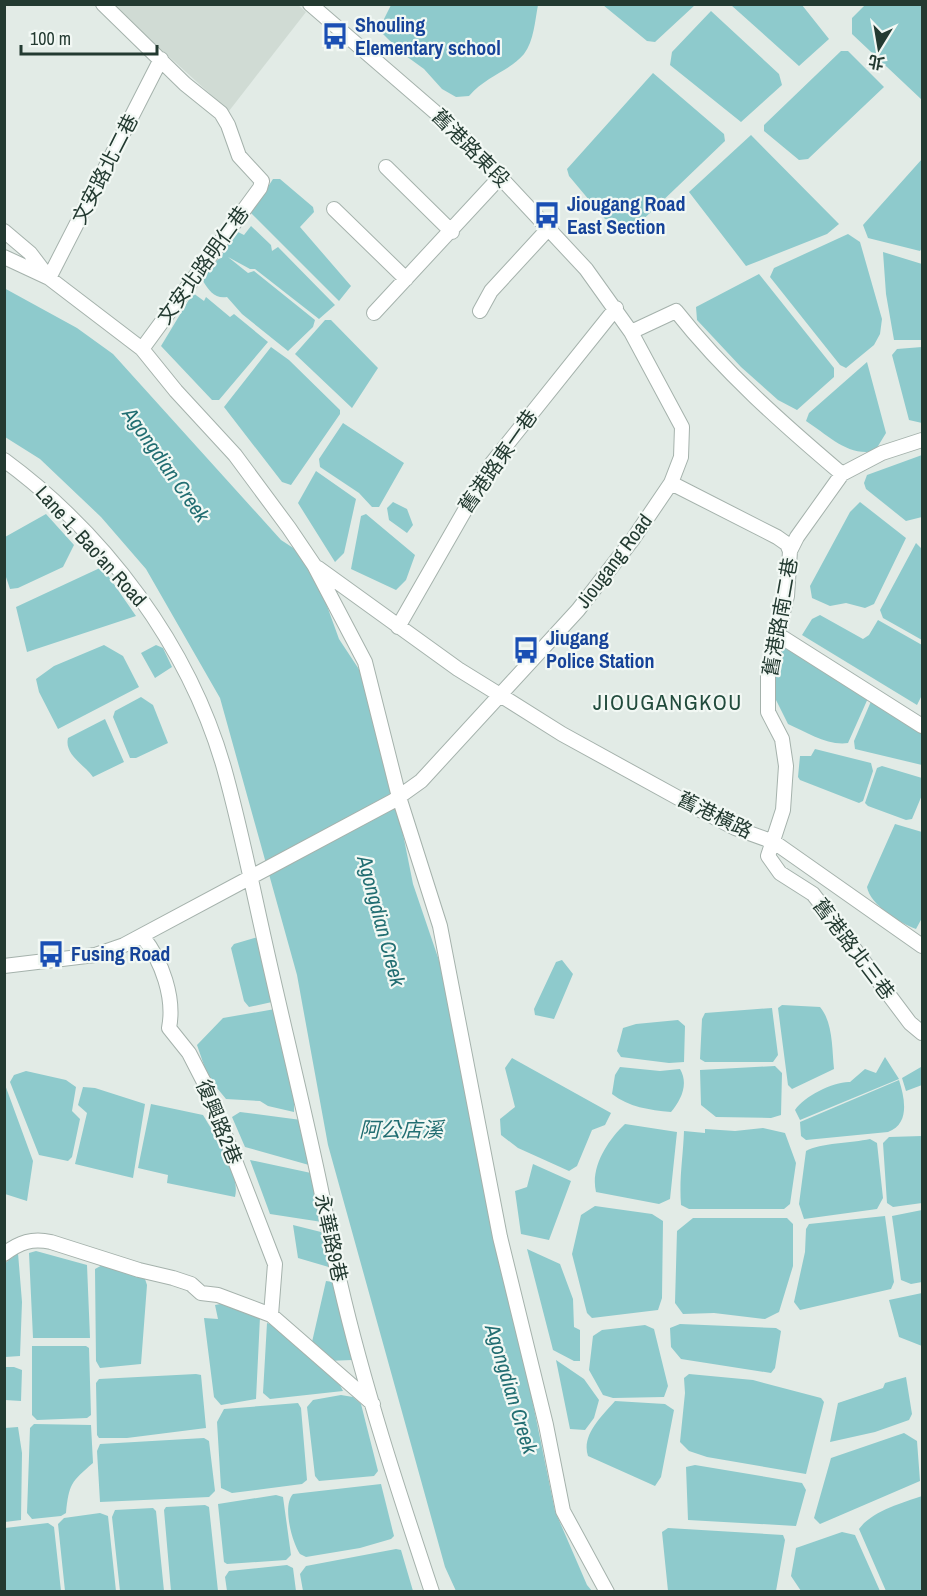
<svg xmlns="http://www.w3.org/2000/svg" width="927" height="1596" font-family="'Archivo Narrow','Noto Sans TC',sans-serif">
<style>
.built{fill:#d0dbd4}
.water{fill:#8ecacc}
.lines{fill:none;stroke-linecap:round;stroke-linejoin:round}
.minor-casing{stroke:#a5b2ac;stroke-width:16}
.minor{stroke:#fff;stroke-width:14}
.labels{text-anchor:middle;stroke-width:4.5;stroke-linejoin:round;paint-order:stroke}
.transit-label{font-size:20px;font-weight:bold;fill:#164399;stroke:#f2f8f4;text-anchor:start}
.street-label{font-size:20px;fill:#233a31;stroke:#f2f8f4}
.water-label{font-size:21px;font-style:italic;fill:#226e72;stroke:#f2f8f4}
.quarter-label{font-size:22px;letter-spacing:1.5px;fill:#214b3c;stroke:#f2f8f4}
</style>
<rect width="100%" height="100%" fill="#e2ebe6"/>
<path class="built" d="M297,4L306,12L229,111L112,5Z"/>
<path class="water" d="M391,5V4L538,5C535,20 534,41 524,54C510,71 486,76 469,96L456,97L442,89L424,69L402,53L382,33L383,21Z
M603,5H695L655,42L647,41Z
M731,5H802L829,39L799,66Z
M865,5H922V100L852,34V18Z
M711,11L779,74L782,85L741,122L670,65L672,52Z
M841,51H848L884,87L808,159L799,160L764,131V125Z
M653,73L724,134L725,141L629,233L616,221L605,219L569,176L567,169Z
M751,135L839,224L827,234L746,266L689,192Z
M922,159V248L920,251L868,238L863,225Z
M273,179H280L313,207L314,212L300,227L351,286L339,301L251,213Z
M251,226L271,245L272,251L278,247L335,305L319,319L255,269H250L228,257L248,273L254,271L315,320L313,327L288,351L242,314L227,297C215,299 209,291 203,281L206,273L223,254L222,249L234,230L244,235Z
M848,234L860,242L882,319L880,334L874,345L846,368L840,365L770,277L774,268Z
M883,252L922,264V340H894L886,294Z
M759,274L834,368V377L797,410L778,400L741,367L697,320L696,307Z
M4,288L77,328L113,354L281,540L310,559L339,639L368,683L392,779L413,884L447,984L555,1511L587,1585L592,1591H456L445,1567L328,1145L297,975L220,698L146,569L101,517L40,459L5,437Z
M193,293L204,301L206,297L230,317L234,314L268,342L219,400H212L161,346Z
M325,320H331L378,368L352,408L295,354Z
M271,347L289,360L340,410V414L291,485L282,482L224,407Z
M922,347V423L909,420L892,355L897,349Z
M867,362L886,433L875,451C848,457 828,435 806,421L809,413Z
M343,423L404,463L379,507H372L359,493L320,467L319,459Z
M922,455V517L906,521L866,489L864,483L867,475Z
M316,471L356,499L344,553L335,562L298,503Z
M393,502L407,509L413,525L407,533L389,520L387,508Z
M860,502L906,538L874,604L865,608L846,603L830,606L812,598L810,586L850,512Z
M46,514L74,545L63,567L18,588L10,589L5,574V537Z
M366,514L415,555L406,580L396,590L351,569L361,516Z
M916,543L922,549V640L883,618L880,610Z
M102,567L136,616L27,652L16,607Z
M820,615L863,639L869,635L878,620L922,645V695L917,705L802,635L812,619Z
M784,644L869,696L848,743C828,746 806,732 788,724L774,696L779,648Z
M104,645L123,656L139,687L58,729L39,692L36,679L54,666Z
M156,645L163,648L172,667L155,678L141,653Z
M141,697L153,705L168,743L136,758H130L113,717L115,711Z
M872,699L922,732V765L855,749L854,741Z
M105,719L124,762L93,777C84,764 64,755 68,738Z
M815,749L871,763L873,771L863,801L859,803L800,780L798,777L800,756H811Z
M882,766L922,778V795L912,819L906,820L868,806L865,803L877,768Z
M895,824L922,832V918L916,929C900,923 870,905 867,887Z
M258,937L272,1002L249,1007L244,1001L231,948L234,944Z
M562,960L573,974L554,1019L535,1015L534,1009L556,962Z
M782,1005L820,1007C833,1022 832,1049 834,1069L792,1089L788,1085L778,1008Z
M772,1008L778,1055L773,1062H705L700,1059L702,1019L705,1013Z
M275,1009L294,1095V1112L268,1106L260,1101L226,1099L208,1077L197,1045L223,1018Z
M678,1020L685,1026L684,1062L669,1063L621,1057L617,1051L623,1028L636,1024Z
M885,1057L899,1079L800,1120L795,1110C804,1096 835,1081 850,1082L865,1069L876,1073Z
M512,1058L611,1113L605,1125L592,1130L577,1166L569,1171L518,1148L501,1135L500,1119L515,1107L505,1068Z
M775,1066L782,1073L781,1115L771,1118L716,1117L701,1105L700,1070Z
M620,1067L660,1071L680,1069C689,1084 681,1100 671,1112C649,1110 629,1107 612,1094L615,1075Z
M921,1067L922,1085L906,1091L902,1078Z
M26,1071L66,1080L76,1087L72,1111L80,1119L72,1157L68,1161L39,1155L10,1082L14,1075Z
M899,1080C905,1099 910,1124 888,1132L806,1140L801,1136L800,1122Z
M4,1082L33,1161L27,1201L5,1194Z
M83,1087L95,1088L145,1104L133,1178L75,1164L87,1113L78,1105Z
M151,1104L203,1115C215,1135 241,1174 235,1197L167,1183L168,1175L138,1168Z
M240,1112L301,1120L309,1165L245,1147L232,1117Z
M625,1124L677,1132L670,1199L659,1204L596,1192C590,1167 608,1140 625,1124Z
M763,1128L785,1133L796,1163L790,1204L784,1209H689L681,1205C679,1178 683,1158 684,1131L705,1133V1129L735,1131Z
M922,1136V1203L893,1207L887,1203L883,1143L889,1137Z
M870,1139L877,1143L883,1198L877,1209L804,1219L799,1204L806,1151C820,1143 852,1143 870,1139Z
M250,1160L311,1173L322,1222L270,1214Z
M533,1164L571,1181L549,1240L521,1234L515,1191L527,1187Z
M595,1206L652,1214L663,1221L662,1298L658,1310L592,1318L587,1313L572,1254L581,1215Z
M922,1210V1282L911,1284L901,1280L892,1216Z
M885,1216L894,1282L891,1289L800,1310L794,1302L805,1252L806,1229L809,1224Z
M693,1218H787L793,1224V1266L779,1312L765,1319L714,1313L683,1314L675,1303L677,1231Z
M293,1225L325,1233L332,1268L298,1258Z
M527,1249L560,1264L573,1299L574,1327L580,1330V1361H574L553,1350Z
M36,1251L87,1265L90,1338H33L29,1253Z
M18,1253L22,1302L20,1356L5,1357L4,1264Z
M106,1263L144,1276L147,1285L141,1364L100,1368L96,1361L95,1269Z
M326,1281L340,1283L352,1360L327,1361L312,1342Z
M922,1293V1346L899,1337L889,1300Z
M226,1303L260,1317L256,1399L221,1405L214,1397L204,1318L218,1319L215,1305Z
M267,1323L278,1327L338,1381L343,1391L270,1399L263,1393Z
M680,1324L776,1328L781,1331L775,1368L771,1373L681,1359L671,1347L670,1328Z
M645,1325L654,1329L668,1386L664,1397L613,1398L603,1395L589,1370L593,1336L602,1330Z
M32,1346H86L89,1348L91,1415L87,1418L37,1420L32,1415Z
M556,1360L584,1379L599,1400L594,1418L585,1430L570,1429Z
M5,1367H14L22,1370L21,1401L5,1400Z
M196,1374L201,1375L206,1428L127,1438H99L97,1435L96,1383L99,1379Z
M689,1374L753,1380L821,1398L824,1402L806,1474L707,1457L689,1451L680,1442L685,1393L684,1378Z
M906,1377L912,1414L909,1420L875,1432L830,1442L838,1403L883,1388L885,1383Z
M341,1395L353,1397L361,1404L378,1471L374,1476L319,1481L315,1476L307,1407L313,1400Z
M615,1401L665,1404L674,1410L661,1477L655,1486L588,1456C581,1435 602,1416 615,1401Z
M298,1403L301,1408L307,1480L302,1484L232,1493L221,1488L217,1422L224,1409Z
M34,1424L91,1425L93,1463C71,1482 69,1484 66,1513L61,1516L32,1519L27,1513L30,1428Z
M18,1427L22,1453L21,1520L5,1522V1428Z
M904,1433L917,1441L920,1481L820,1524L814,1518L831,1458Z
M204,1438L209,1441L215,1491L209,1497L100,1502L97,1451L100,1444Z
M695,1465L802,1483L806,1490L796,1526L688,1520L686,1467Z
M381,1484L394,1536L391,1539L360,1548L306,1557L300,1554C292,1542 282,1506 293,1494Z
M276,1495L283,1497L291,1555L286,1560L227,1564L224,1562L218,1504Z
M922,1496V1591H886L859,1529C872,1511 902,1503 922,1496Z
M205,1505L209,1507L218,1591H171L164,1510L166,1507Z
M153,1508L156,1511L164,1591H120L112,1517L115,1510Z
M100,1513L108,1516L116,1591H65L58,1524L64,1518Z
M48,1523L54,1527L61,1591H5V1528Z
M668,1528L783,1535L785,1540L776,1591H668L662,1532Z
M842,1532L855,1535L880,1591H801L791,1576L796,1548Z
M396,1549L401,1550L413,1591H303L300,1574L306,1566Z
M287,1565L293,1568L296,1591H227L225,1577L229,1571Z"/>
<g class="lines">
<defs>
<path id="minor" d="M103,4L185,84L221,113L228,125L239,156L262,181L260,188L142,349
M386,167L452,232
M334,209L406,279
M4,231L30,253L49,278L161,59
M4,257L49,278L142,349L176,391L235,455L289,528L314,565L365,662L399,797L440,926L500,1237L546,1425L563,1511L607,1592
M480,311L491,291L548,229
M374,313L501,176
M631,332L676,311C724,372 783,424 842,474
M922,440L882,453L842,474L797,537L790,551L787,596L768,675V712L782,739L786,766L783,810L768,856L780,873L813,894L820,903L910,1023L922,1033
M4,460C106,535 189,646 224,768C240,825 252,885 265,943C283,1024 303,1104 320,1185C327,1218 332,1250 340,1283C364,1387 398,1490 432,1592
M671,483L777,537L787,544L790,551
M318,568L458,669L500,695L562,734L702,811L735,828L774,842L922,946
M398,627L492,463L616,308
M777,634L922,726
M143,937C162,961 175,998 169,1028L189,1053L207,1088L275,1264L271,1315
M4,966L95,955L124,945L393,801L421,781L578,610L633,539L671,483L681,457L682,427L631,332L586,269L457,131L310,4
M4,1254C20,1242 32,1238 51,1242L139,1270L173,1278L191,1284L201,1293L218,1295L271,1315L373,1404"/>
</defs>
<use href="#minor" class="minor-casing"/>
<use href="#minor" class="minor"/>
</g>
<defs>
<symbol id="bus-bare" viewBox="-9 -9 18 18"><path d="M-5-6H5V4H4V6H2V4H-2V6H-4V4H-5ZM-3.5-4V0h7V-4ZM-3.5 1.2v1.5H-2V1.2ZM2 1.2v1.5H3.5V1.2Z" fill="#1a4fb4" stroke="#f2f8f4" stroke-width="2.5" paint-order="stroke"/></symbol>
</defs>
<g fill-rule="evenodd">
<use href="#bus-bare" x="316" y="17" width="38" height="38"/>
<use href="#bus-bare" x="528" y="196" width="38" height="38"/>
<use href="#bus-bare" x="507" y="631" width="38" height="38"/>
<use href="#bus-bare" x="32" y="935" width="38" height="38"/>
</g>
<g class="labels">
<g class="transit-label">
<text x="355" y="32">Shouling<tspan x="355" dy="23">Elementary school</tspan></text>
<text x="567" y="211">Jiougang Road<tspan x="567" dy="23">East Section</tspan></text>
<text x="546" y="645">Jiugang<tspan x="546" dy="23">Police Station</tspan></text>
<text x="71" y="961">Fusing Road</text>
</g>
<g class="street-label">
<text transform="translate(471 148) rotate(45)" y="7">舊港路東段</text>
<text transform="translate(105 169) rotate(-63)" y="7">文安路北二巷</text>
<text transform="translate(203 265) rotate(-54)" y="7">文安北路明仁巷</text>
<text transform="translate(498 461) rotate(-55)" y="7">舊港路東一巷</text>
<text transform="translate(91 546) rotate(48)" y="7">Lane 1, Bao'an Road</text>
<text transform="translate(614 561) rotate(-53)" y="7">Jiougang Road</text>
<text transform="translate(780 617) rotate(-80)" y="7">舊港路南二巷</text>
<text transform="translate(715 815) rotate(26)" y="7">舊港橫路</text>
<text transform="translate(854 949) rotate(53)" y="7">舊港路北三巷</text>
<text transform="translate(219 1122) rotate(68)" y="7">復興路2巷</text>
<text transform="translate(331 1238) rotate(78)" y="7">永華路9巷</text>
</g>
<g class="water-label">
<text transform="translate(166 465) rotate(55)" y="7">Agongdian Creek</text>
<text transform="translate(381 921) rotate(75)" y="7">Agongdian Creek</text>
<text x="401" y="1137">阿公店溪</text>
<text transform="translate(511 1389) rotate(73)" y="7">Agongdian Creek</text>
</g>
<g class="quarter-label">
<text x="668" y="710">JIOUGANGKOU</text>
</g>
</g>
<rect width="927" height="1596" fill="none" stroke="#233a31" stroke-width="12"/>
<g transform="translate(879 48) rotate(191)" stroke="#f2f8f4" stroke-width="4.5" paint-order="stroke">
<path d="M0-4.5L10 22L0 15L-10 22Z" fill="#233a31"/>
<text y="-9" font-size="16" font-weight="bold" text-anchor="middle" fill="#233a31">北</text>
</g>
<path d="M21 45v9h136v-9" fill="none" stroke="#233a31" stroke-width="3"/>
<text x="30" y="45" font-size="18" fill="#233a31" stroke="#f2f8f4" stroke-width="4.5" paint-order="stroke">100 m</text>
</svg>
